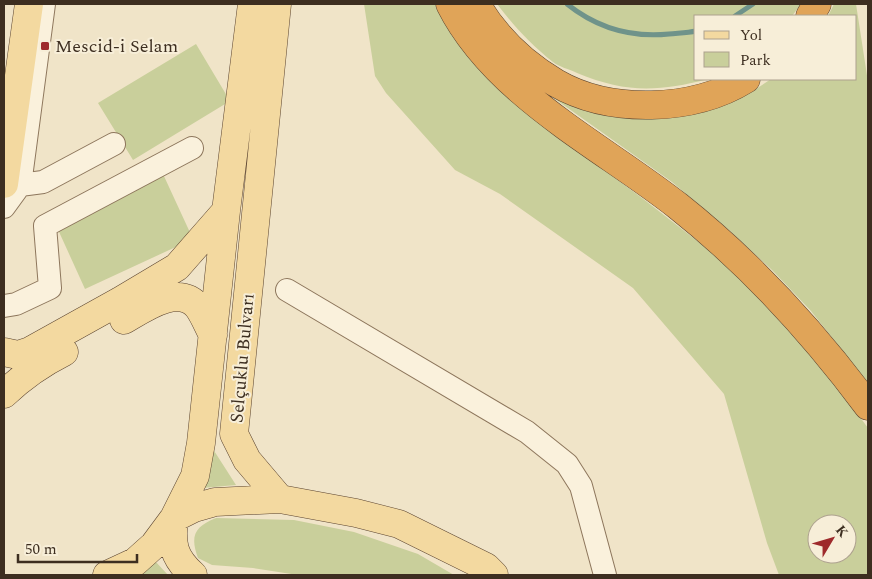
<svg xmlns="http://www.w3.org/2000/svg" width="872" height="579" font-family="Spectral,serif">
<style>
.green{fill:#c9cf9b;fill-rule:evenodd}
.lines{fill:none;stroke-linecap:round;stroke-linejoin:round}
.stream{stroke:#6f938a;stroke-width:5}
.minor-casing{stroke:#8d765c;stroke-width:24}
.major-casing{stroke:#5b4430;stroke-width:29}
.highway-casing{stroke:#5b4430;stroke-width:29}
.minor{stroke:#faf1dc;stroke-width:22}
.major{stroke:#f3d9a0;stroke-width:28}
.highway{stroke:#e0a458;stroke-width:28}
.poi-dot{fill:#9e2a2b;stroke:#f7eed8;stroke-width:2}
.labels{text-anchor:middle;stroke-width:4;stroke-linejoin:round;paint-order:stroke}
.poi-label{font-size:18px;fill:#3d2e20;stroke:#f7eed8;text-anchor:start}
.street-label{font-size:18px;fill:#3d2e20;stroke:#f7eed8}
</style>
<rect width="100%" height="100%" fill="#f0e4c8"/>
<path class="green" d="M364,4H437L444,18L468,56L523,110L642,198L732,268L805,343L868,428V575H779L767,543L724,394L633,288L500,194L455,170L386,93L375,76ZM817,524H847V554H817Z
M497,4H801L792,16H696V79H708C658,92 625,93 577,73C569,69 559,67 553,62C530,44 514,26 497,4Z
M834,4H856L868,82V383L811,311L772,270L730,231L672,182L548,94L730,102L756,89L771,79H856V16H828Z
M196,44L230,101L133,160L98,103Z
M163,174L193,239L85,289L55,223Z
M211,446L236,485L202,488Z
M216,518L294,520L354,532L418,554L454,575H298L253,568L212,565L198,558C190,536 194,527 216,518Z
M155,561L168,575H137Z"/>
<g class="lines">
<path class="stream" d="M567,4C597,28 630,38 669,34C678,33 687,33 696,31
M735,16L753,4"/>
<defs>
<path id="minor" d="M20,185L43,182L114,144
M4,207L20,185L44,4
M287,290L527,432L567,464L581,486L605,575
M4,306L16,304L50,288L45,226L192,148"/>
<path id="major" d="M277,4L234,434L247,460L280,499
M4,184L29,4
M124,320C143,309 179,283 198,307C204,315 208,326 213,335
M4,352L18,355L30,351L120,301L177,267L226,211
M4,394C22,377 42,363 64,352
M174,518L194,508L215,502L280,499L356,513L399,524L486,567L494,575
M174,518C171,544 173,557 193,575
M107,575L135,562L154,545L174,518L195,476L201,443L226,211L252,4"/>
<path id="highway" d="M450,4C495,94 602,146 678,206C751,264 813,332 868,406
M476,4C496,38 522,63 556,83C610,114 693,112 746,79
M810,16L817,4"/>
</defs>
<use href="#minor" class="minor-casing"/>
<use href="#major" class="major-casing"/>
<use href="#highway" class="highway-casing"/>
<use href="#minor" class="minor"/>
<use href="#major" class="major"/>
<use href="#highway" class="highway"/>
</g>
<rect class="poi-dot" x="40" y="41" width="10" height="10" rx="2.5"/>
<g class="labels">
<g class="poi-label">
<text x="55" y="52">Mescid-i Selam</text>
</g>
<g class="street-label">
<text transform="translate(242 358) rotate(-85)" y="6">Selçuklu Bulvarı</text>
</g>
</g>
<rect width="872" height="579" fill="none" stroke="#3d2e20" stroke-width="10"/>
<rect x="694" y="15" width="162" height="65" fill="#f7eed8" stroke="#ada18e"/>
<rect x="704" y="31" width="25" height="8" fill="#f3d9a0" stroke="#ada18e"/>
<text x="740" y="40" font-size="15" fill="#3d2e20">Yol</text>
<rect x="704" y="52" width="25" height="15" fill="#c9cf9b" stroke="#ada18e"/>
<text x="740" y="65" font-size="15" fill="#3d2e20">Park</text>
<g transform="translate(832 539) rotate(52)"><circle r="24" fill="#f7eed8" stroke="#ada18e"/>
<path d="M0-4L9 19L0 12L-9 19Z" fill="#9e2a2b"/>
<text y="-8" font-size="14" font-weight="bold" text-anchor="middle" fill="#3d2e20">K</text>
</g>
<path d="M18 554v8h119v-8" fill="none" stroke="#3d2e20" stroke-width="2.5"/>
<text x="25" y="554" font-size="15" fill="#3d2e20" stroke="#f7eed8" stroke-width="4" paint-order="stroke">50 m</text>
</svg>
